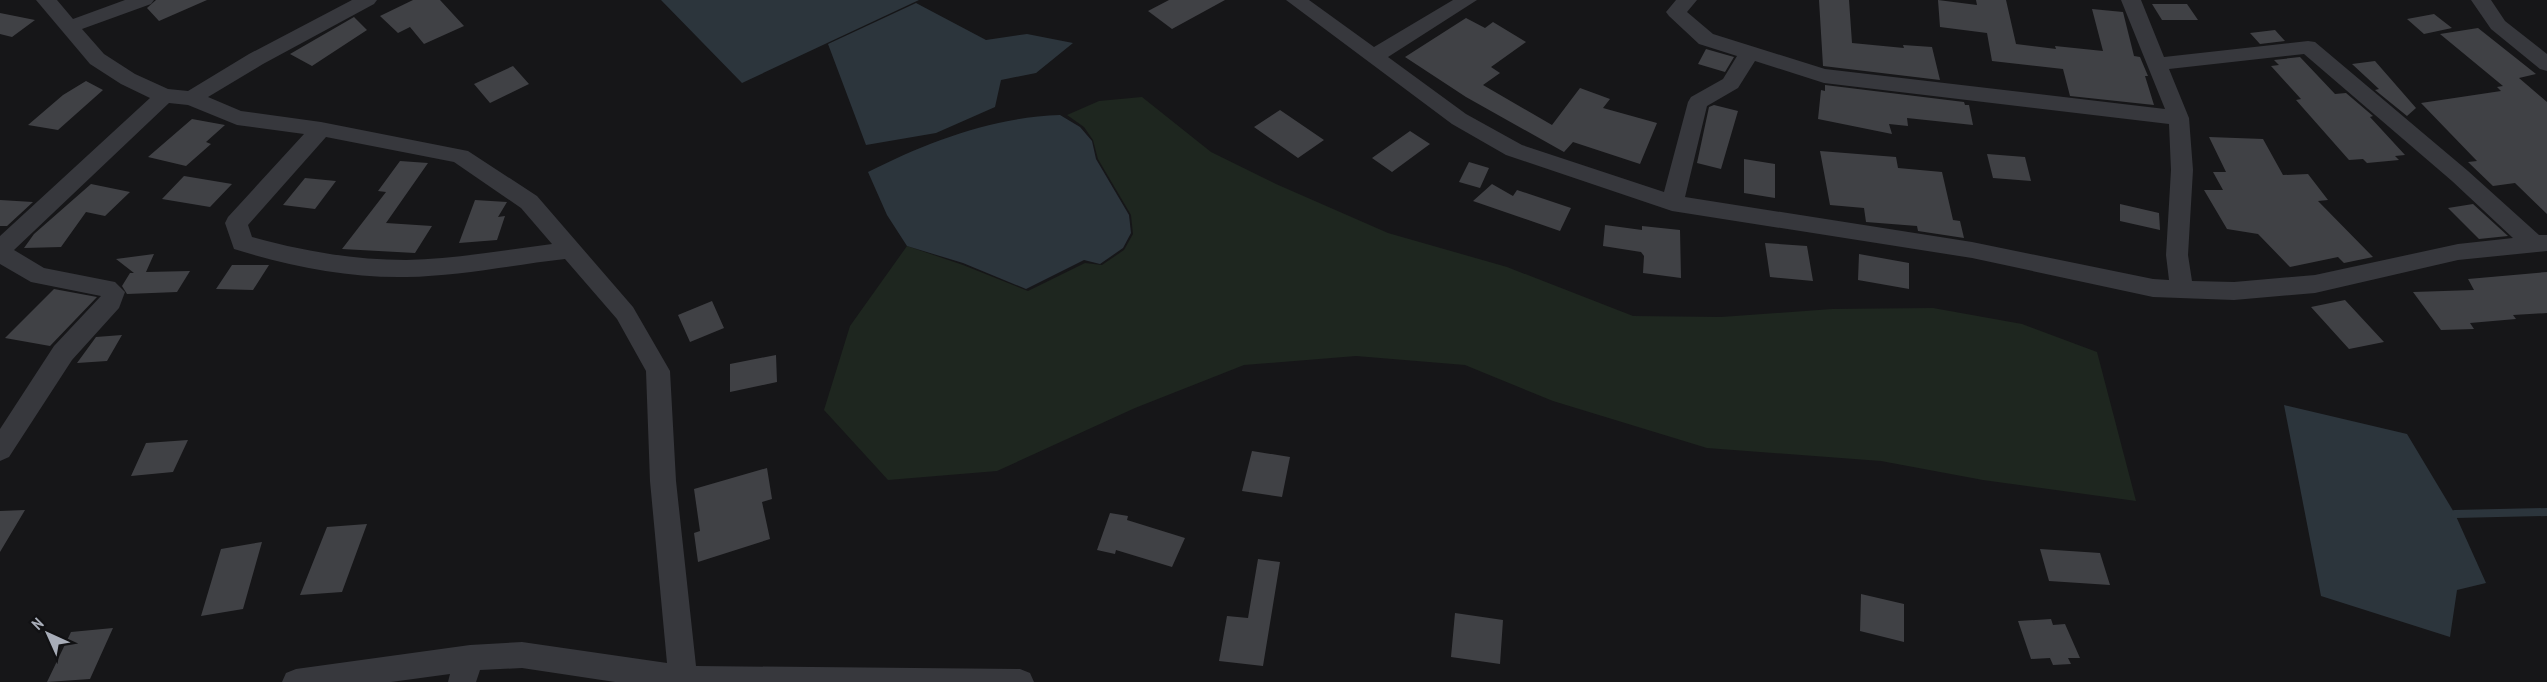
<svg xmlns="http://www.w3.org/2000/svg" width="2547" height="682" font-family="'PT Sans Narrow',sans-serif">
<style>
.green{fill:#1e261f}
.water{fill:#2c353c}
.lines{fill:none;stroke-linecap:round;stroke-linejoin:round}
.stream{stroke:#2c353c;stroke-width:8}
.building{fill:#404145}
.street{fill:#37383d;fill-rule:evenodd}
</style>
<rect width="100%" height="100%" fill="#161618"/>
<path class="green" d="M1142,97L1211,152L1276,184L1388,233L1507,267L1633,316L1721,317L1832,309L1933,308L2022,324L2097,352L2136,501L1983,480L1881,461L1707,448L1553,401L1465,365L1356,356L1244,365L1135,408L997,471L888,480L824,410L850,326L907,246L963,265L1028,291L1085,263L1102,265L1124,250L1133,234L1131,215L1098,159L1093,140L1084,127L1067,115L1099,101Z"/>
<path class="water" d="M661,0H919L742,83Z
M916,3L986,40L1027,34L1073,43L1036,73L1001,80L995,107L936,133L866,145L828,44Z
M1060,115L1080,127L1092,141L1096,159L1129,215L1131,233L1123,248L1100,264L1084,260L1026,289L963,263L907,246L887,215L868,172C927,142 993,117 1060,115Z
M2284,405L2407,434L2455,514L2486,583L2457,590L2450,637L2321,596Z"/>
<g class="lines">
<path class="stream" d="M2455,514L2547,512"/>
</g>
<path class="building" d="M156,0H207L159,21L147,8Z
M413,0H440L464,26L424,44L410,27L398,33L380,16Z
M1169,0H1225L1172,29L1148,11Z
M1819,0H1849L1852,43L1904,48L1903,45L1932,47L1940,80L1823,66Z
M1938,0L1977,5L1976,0H2006L2016,44L2056,49L2055,46L2103,51L2092,9L2123,12L2134,56L2140,57L2148,76H2145L2154,105L2070,96L2063,69L1992,61L1987,33L1940,27Z
M2152,4H2187L2198,20H2162Z
M0,13L35,20L12,37L0,34Z
M2434,14L2452,28L2424,34L2407,19Z
M354,17L367,30L312,66L290,54Z
M1466,18L1485,28L1493,22L1526,42L1491,67L1500,73L1483,85L1552,125L1580,88L1610,99L1603,108L1657,123L1640,164L1573,142L1564,152L1466,97L1405,57Z
M2478,28L2536,74L2519,78L2547,102V214L2515,183L2493,186L2468,162L2477,161L2421,103L2501,91L2497,87L2503,86L2440,34Z
M2275,30L2285,41L2260,44L2250,33Z
M1706,49L1734,57L1725,72L1698,64Z
M2300,57L2335,94L2346,93L2373,116L2370,117L2405,155L2395,156L2399,160L2367,163L2363,159L2349,160L2296,100L2301,99L2271,66L2279,65L2274,60Z
M2375,61L2416,108L2407,116L2375,90L2379,89L2352,64Z
M513,66L529,84L490,103L474,84Z
M86,81L103,90L58,130L28,125L63,95Z
M1825,85L1964,102L1965,105H1969L1973,125L1907,118L1908,126L1889,124L1892,134L1818,119L1821,90L1825,91Z
M1714,105L1738,111L1721,169L1697,163L1709,107Z
M1280,110L1324,140L1298,158L1254,127Z
M192,119L225,125L206,142L211,144L186,166L148,157Z
M1410,131L1430,144L1392,172L1372,158Z
M2209,137L2263,139L2283,175L2308,174L2328,200L2318,201L2373,257L2344,263L2338,257L2290,267L2258,234L2227,229L2204,190H2223L2213,172H2226Z
M1820,151L1896,157L1898,168L1942,172L1953,220L1960,221L1964,238L1918,231L1917,226L1866,222L1864,208L1830,205Z
M1987,154L2025,157L2031,181L1993,178Z
M1744,159L1775,164V198L1744,193Z
M400,161L428,163L386,223L432,226L415,253L342,249L386,192L378,191Z
M1469,162L1489,168L1480,188L1459,182Z
M184,176L232,184L210,207L162,199Z
M305,178L336,181L315,209L283,205Z
M91,184L130,192L105,216L86,212L61,247L24,248L34,234Z
M1492,184L1513,196L1517,190L1571,208L1560,231L1473,201Z
M0,200L33,202L7,226H0Z
M475,200L507,202L498,217L505,216L497,240L459,243Z
M2120,204L2159,213L2160,230L2120,221Z
M2473,204L2508,236L2479,239L2448,208Z
M1605,225L1642,230V226L1680,230L1681,278L1643,273L1644,256L1641,252L1603,246Z
M1765,243L1807,246L1813,281L1770,277Z
M154,254L146,272L190,271L177,292L127,294L122,286L130,273H134L116,259Z
M1859,254L1909,263V289L1858,280Z
M232,265H269L253,290L216,289Z
M2547,272V313L2513,315L2516,319L2470,323L2474,329L2441,330L2413,292L2474,290L2468,279Z
M54,289L97,297L50,346L5,338Z
M2345,300L2384,342L2349,349L2311,307Z
M712,301L724,328L690,342L678,315Z
M122,335L107,361L77,363L96,337Z
M776,355L777,382L730,392V364Z
M188,440L173,472L131,476L146,443Z
M1252,451L1290,457L1282,497L1242,491Z
M767,468L772,499L762,502L770,539L698,562L694,533L700,531L694,489Z
M25,510L0,552V511Z
M1110,513L1128,516L1127,520L1185,538L1172,567L1116,550L1115,554L1097,550Z
M367,524L342,592L300,595L327,527Z
M262,542L243,609L201,616L221,549Z
M2040,549L2100,553L2110,585L2049,581Z
M1258,559L1280,562L1263,666L1219,661L1227,616L1248,618Z
M1861,594L1904,604V642L1860,631Z
M1455,613L1503,620L1500,664L1451,657Z
M2051,619L2053,625L2065,624L2080,658H2068L2071,664L2053,665L2050,658L2031,659L2018,621Z
M113,628L90,679L47,682L71,632Z"/>
<g class="lines">
<path class="street" d="M36,0H57L73,19L125,0H154L151,4L82,29L104,54L135,74L168,89L188,91L249,54L352,0H377L374,4L263,64L208,97L241,111L321,122L468,151L537,196L633,307L670,371L676,481L696,666L1020,669L1030,673L1034,682H615L522,668L480,670L476,682H448L450,674L391,682H282L286,673L296,669L470,645L522,642L667,663L650,481L646,371L617,319L565,259C512,265 459,276 406,277C347,278 289,266 234,249L225,223L228,217L304,134L237,125L188,105L169,103L14,250L44,268L115,282L125,292L119,308L72,360L9,457L0,461V429L54,346L101,296L31,282L0,264V236L150,98L121,84L90,64ZM326,137L454,162L521,208L552,244C504,250 455,259 406,260C354,260 302,251 252,237L248,225Z
M1286,0H1309L1374,47L1453,0H1477L1388,57L1466,114L1522,145L1664,192L1688,102L1691,97L1723,79L1737,56L1699,44L1669,16L1666,12L1676,0H1697L1687,12L1713,34L1825,69L2165,109L2121,0H2141L2164,57L2308,41L2315,42L2468,171L2539,235H2547V251L2458,260L2315,293L2234,300L2153,297L1972,258L1672,211L1506,155L1452,124ZM2304,54L2452,181L2513,238L2458,244L2315,275L2234,282L2192,281L2188,255L2193,170L2189,118L2169,69ZM1755,61L1824,83L2169,124L2171,170L2166,255L2169,280L2153,279L1972,242L1685,197L1707,106L1738,88Z
M2471,0H2491L2505,21L2547,54V71L2540,69L2491,29Z"/>
</g>
<g transform="translate(48 634) rotate(315)" stroke="#111113" stroke-width="4.5" paint-order="stroke">
<path d="M0-4.5L10 22L0 15L-10 22Z" fill="#a8adb8"/>
<text y="-9" font-size="16" font-weight="bold" text-anchor="middle" fill="#a8adb8">N</text>
</g>
</svg>
